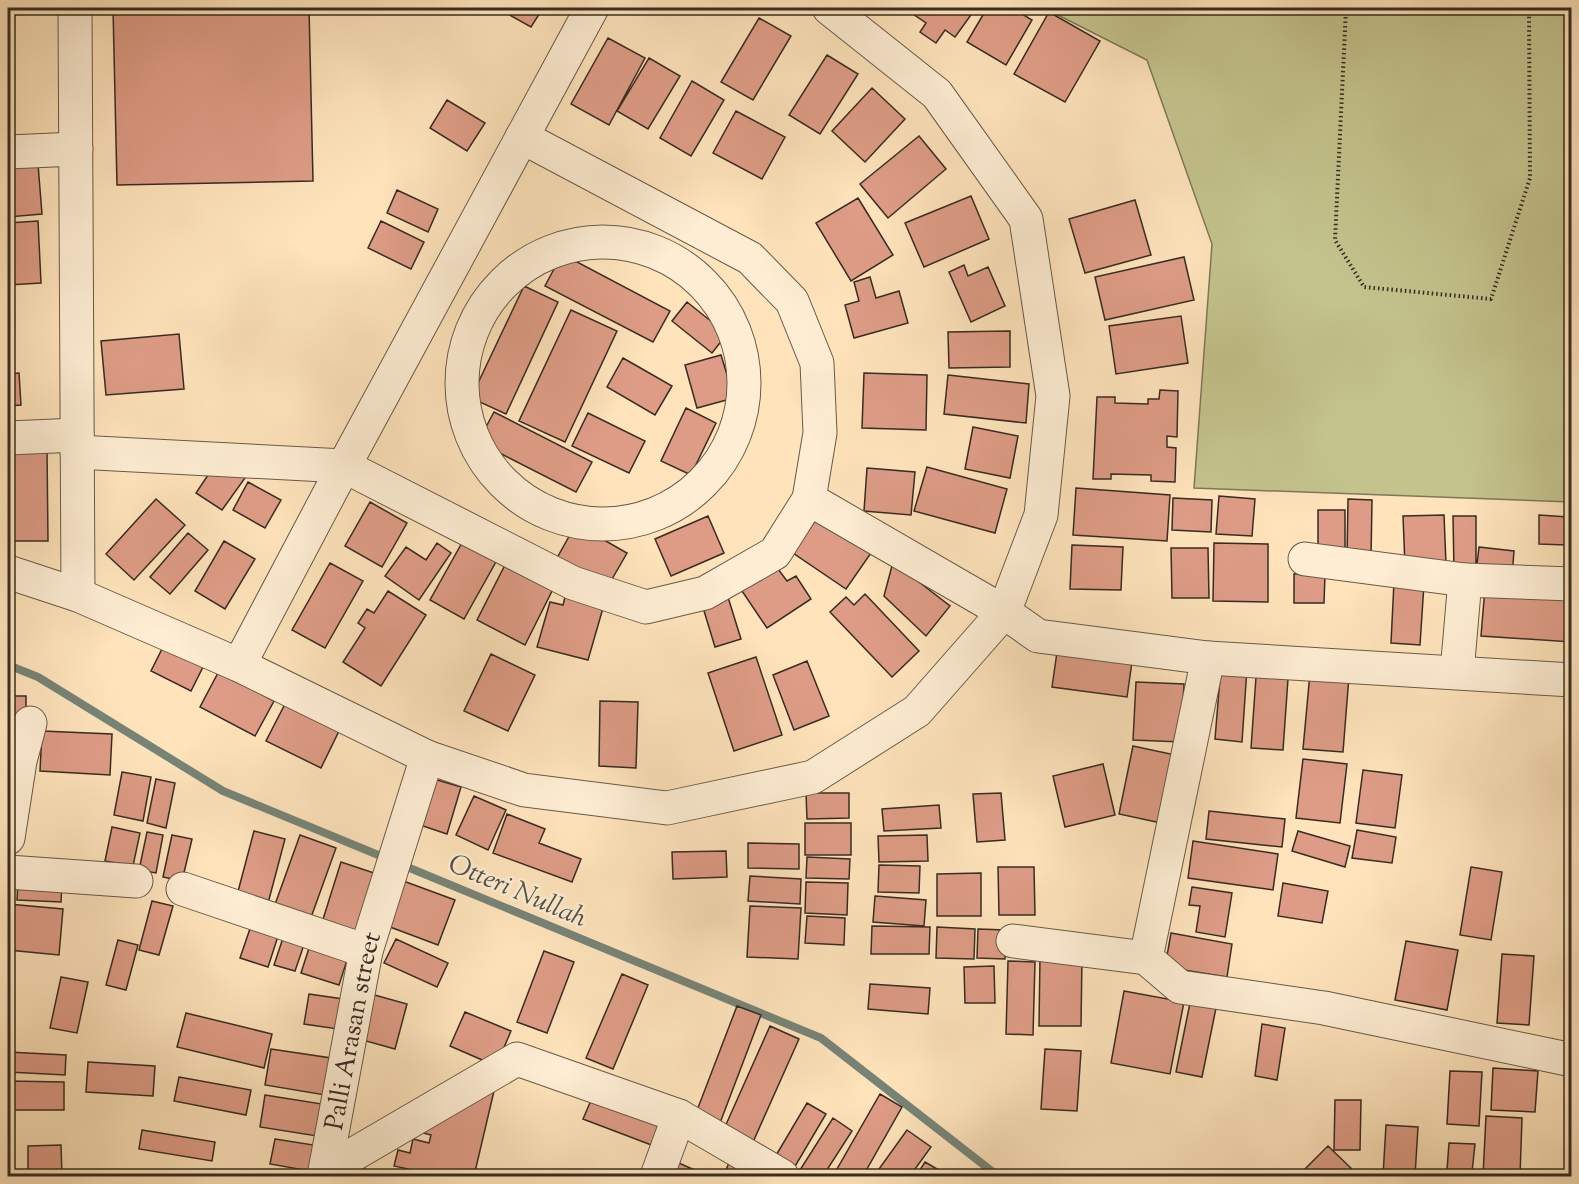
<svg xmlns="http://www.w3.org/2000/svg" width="1579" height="1184" font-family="'Sorts Mill Goudy',serif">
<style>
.green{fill:#c4c38d;stroke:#7e7858;stroke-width:1.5}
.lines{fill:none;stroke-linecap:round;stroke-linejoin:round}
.stream{stroke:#768478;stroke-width:8}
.building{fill:#de9c86;stroke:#372c22;stroke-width:1.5}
.minor-casing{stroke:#695a48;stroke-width:35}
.path{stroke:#372c22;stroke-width:4;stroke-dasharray:1.5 3;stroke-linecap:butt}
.minor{stroke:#feedd3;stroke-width:33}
.labels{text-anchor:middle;stroke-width:5;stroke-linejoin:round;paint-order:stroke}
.street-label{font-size:26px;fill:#372c22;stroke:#feedd3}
.water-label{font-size:27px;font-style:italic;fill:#515046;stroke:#feedd3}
</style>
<rect width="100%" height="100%" fill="#fee3bb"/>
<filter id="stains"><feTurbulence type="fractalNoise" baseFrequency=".00333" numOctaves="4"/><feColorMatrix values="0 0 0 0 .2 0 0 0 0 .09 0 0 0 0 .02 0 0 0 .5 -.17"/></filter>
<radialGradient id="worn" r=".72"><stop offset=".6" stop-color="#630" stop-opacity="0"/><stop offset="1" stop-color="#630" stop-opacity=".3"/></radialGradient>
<path class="green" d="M1044,8H1571V502L1194,488L1212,244L1147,60Z"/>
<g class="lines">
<path class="stream" d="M8,665L38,677L223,791L388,859
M400,864L821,1038L998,1176"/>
</g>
<path class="building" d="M8,8H19V12L8,13Z
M113,8H309L313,181L117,185Z
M497,8H543L531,27Z
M918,8H917H976L955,37L945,30L936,43L920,32L926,23L913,14Z
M987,8H1012L1032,20L1006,65L967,42Z
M1049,12L1100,41L1065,102L1014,74Z
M759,18L791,36L753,100L721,82Z
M8,34L12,100H8Z
M608,38L645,58L609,125L571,104Z
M827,55L858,74L820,134L789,115Z
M649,58L680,76L648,129L617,111Z
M692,81L724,100L691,156L660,138Z
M872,88L905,119L865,162L832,131Z
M447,100L485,123L467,151L430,128Z
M736,111L785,137L762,179L713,153Z
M919,136L946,169L888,218L860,184Z
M38,164L42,214L8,217V166Z
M397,190L438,209L428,232L387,213Z
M971,196L989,239L924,267L905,223Z
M858,198L893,255L851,281L816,223Z
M1135,200L1151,255L1085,273L1069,219Z
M38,221L41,283L8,285V223Z
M381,221L424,242L411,269L368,248Z
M562,254L670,311L653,342L545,286Z
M1184,257L1194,300L1105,320L1095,277Z
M964,265L968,276L988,267L1005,306L971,322L949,272Z
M870,277L876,298L899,291L908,323L854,338L845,305L859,301L854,282Z
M524,286L558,302L506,414L471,398Z
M687,302L727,334L712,353L672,321Z
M571,310L617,331L565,442L519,421Z
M1181,316L1188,363L1116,374L1109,326Z
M1010,331V367L949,368L948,332Z
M179,334L184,389L106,395L101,341Z
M721,355L734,398L697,408L685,365Z
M623,358L672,386L655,415L607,387Z
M19,373L21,405L8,406V374Z
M864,373L927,375L926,430L862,428Z
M948,375L1029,384L1026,423L944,414Z
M1160,390L1178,391L1177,437L1167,436V447L1176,448L1175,482L1151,481V475L1111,474V479H1093L1097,397H1115V403L1148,404V399H1159Z
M686,408L716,423L691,475L661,461Z
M494,412L592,462L576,492L478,442Z
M588,413L645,441L629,473L572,446Z
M973,427L1018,436L1010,478L965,469Z
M8,448H47L48,541H8Z
M218,460L245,478L222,510L196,493Z
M927,467L1007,489L995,533L914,511Z
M867,468L915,472L911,515L864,511Z
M248,482L281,500L265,528L233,510Z
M1076,488L1170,495L1167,541L1073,535Z
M1219,496L1255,499L1252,536L1216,534Z
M1173,498L1212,500L1211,532L1172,530Z
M1571,498H1572V555H1567Z
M156,499L185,525L134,580L106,554Z
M1348,499L1372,500L1371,558H1347Z
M370,502L407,523L382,567L345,546Z
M1318,510H1345V550L1318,549Z
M1444,515L1446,564L1405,565L1403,516Z
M1539,515L1568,517L1566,545L1539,544Z
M708,516L724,553L671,576L655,539Z
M1453,516H1476V571H1454Z
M817,518L871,553L846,589L793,553Z
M576,524L627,553L608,586L557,558Z
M188,533L208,550L170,594L150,577Z
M224,541L255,559L225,609L195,591Z
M463,541L497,560L464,619L430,600Z
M437,543L451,553L419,600L385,576L406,547L426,560Z
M1214,543L1268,544V602L1213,601Z
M1072,545L1123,547L1121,590L1070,589Z
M1479,547L1514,551L1512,577L1476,573Z
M1171,548H1208L1209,598H1172Z
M507,561L555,585L525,645L477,620Z
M893,562L950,606L926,636L884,596Z
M330,563L363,581L325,648L292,630Z
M775,565L787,581L796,576L811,599L767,628L740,588Z
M1294,574H1325L1324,603H1294Z
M1394,582L1424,584L1420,645L1391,643Z
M1485,588L1572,594V642L1481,636Z
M388,591L426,615L381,686L343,662L365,628L358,623L367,609L374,613Z
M727,594L741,639L715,647L701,601Z
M865,594L919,651L892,677L830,612L846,597L854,605Z
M565,597L603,608L588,660L537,647L550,602L563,605Z
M165,643L205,663L191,691L151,671Z
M1057,652L1132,662L1127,697L1052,687Z
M491,654L535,675L508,731L464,711Z
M756,657L782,735L734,751L708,673Z
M807,661L829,716L794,730L773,675Z
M1221,666L1247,668L1242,742L1215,739Z
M219,671L274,701L255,736L200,707Z
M1310,673L1349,676L1343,752L1303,749Z
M1256,677L1288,679L1283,750L1251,748Z
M1136,682L1184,684L1181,742L1133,740Z
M8,689L9,696H26V730L8,731Z
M600,701L638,702L636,768L599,766Z
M285,704L339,731L321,768L266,741Z
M42,731L112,734L110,775L40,771Z
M1133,746L1180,756L1166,824L1119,814Z
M1303,759L1347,764L1340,823L1296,818Z
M1103,764L1115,815L1065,827L1053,776Z
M1363,770L1402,775L1395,828L1356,823Z
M122,772L151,777L143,821L114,815Z
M156,779L175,783L166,828L147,823Z
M434,779L461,787L447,834L420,825Z
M806,793H849V818L807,819Z
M1001,793L1005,840L977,842L973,794Z
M474,796L506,810L488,850L456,835Z
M939,805L941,828L884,831L882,809Z
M1209,811L1285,819L1282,847L1206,839Z
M507,814L545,829L539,843L581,859L572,882L493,853Z
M805,823H851V855H805Z
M112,827L140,833L133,866L105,861Z
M1357,830L1396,837L1392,863L1352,858Z
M254,831L285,839L267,907L236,899Z
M1298,831L1350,846L1345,867L1292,851Z
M147,832L163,835L156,873L139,870Z
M172,835L192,839L182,881L163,877Z
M300,835L336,848L309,923L273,910Z
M927,835L928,861L879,862L878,836Z
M1193,841L1278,854L1273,890L1188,878Z
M748,843L799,844V869L748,868Z
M726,851L727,877L673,879L672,852Z
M807,857L850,859L849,879L806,878Z
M341,862L374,873L352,943L319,932Z
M879,865L920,866L919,893L878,892Z
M998,867H1034L1035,915H999Z
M1471,867L1502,872L1491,940L1460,935Z
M981,873V916H937V874Z
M750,876L801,879L800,904L748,901Z
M398,879L455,900L438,945L382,924Z
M18,880L62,882L61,902L17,900Z
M806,882L848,883L847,915L805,913Z
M1283,883L1328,891L1322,923L1278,916Z
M1192,887L1232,893L1225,937L1196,932L1200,906L1189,905Z
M875,896L926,900L924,926L873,922Z
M152,901L173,906L159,955L139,950Z
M8,904L63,909L59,955L8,950Z
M750,906L801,908L798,959L747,957Z
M807,916L845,918L844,945L805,943Z
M254,917L281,927L268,967L240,958Z
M872,926L930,927L929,954H871Z
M937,927L975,929L974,959L936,958Z
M286,929L307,936L295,971L274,965Z
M978,929L1006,930L1005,959L977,958Z
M1171,933L1232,944L1227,977L1165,967Z
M396,939L448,963L437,987L384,963Z
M118,940L138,945L126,990L106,985Z
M1406,941L1458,950L1447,1010L1395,1000Z
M311,942L349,954L339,985L301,973Z
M544,951L574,962L547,1033L517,1022Z
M1502,954L1534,956L1529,1025L1497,1023Z
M1040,957L1082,958L1081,1026H1039Z
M1008,961L1035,962L1033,1035L1006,1034Z
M994,966L995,1003H965L964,967Z
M622,974L648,985L613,1069L586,1058Z
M61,977L88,982L77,1033L50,1028Z
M870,984L930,988L928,1014L868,1009Z
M1124,991L1184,1002L1170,1074L1111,1063Z
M309,994L343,999L338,1029L304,1024Z
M371,994L407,1004L395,1049L359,1039Z
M1190,1003L1216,1008L1202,1077L1176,1072Z
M737,1006L761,1015L720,1123L696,1113Z
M465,1012L511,1031L496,1066L450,1046Z
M186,1013L272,1034L264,1068L177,1047Z
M1262,1024L1285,1028L1277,1080L1255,1076Z
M770,1026L799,1039L753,1142L724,1129Z
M271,1049L331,1058L325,1095L265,1085Z
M1045,1049L1081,1051L1077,1111L1041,1109Z
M8,1052L66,1055L65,1075L8,1072Z
M88,1062L155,1066L153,1096L86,1092Z
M1493,1068L1538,1071L1535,1112L1491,1110Z
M1450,1071L1482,1072L1479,1126L1447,1124Z
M179,1077L251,1090L246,1115L174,1101Z
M8,1081L64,1082V1110H8Z
M476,1087L494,1091L474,1176H440L394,1166L398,1150L410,1153L413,1139L429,1143L431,1135L419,1132Z
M880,1094L902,1107L863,1176H833Z
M265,1095L322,1104L317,1136L260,1127Z
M592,1098L663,1124L654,1146L583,1119Z
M1335,1100H1361L1360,1150H1334Z
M807,1103L826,1114L794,1168L775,1157Z
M1486,1116L1522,1118L1520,1176H1483Z
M833,1118L852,1131L823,1176H810L800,1170Z
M1386,1125L1418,1127L1415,1176H1383Z
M142,1130L215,1142L212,1161L139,1149Z
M907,1130L931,1147L910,1176H874Z
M275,1139L320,1146L315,1172L270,1164Z
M1449,1143L1475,1144L1472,1172L1447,1170Z
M61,1145L62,1176H28V1146Z
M1328,1146L1356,1173L1353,1176H1298Z
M672,1160L706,1175V1176H665Z
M730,1161L759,1176H723Z
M925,1162L949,1176H916Z
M352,1166L392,1176H350Z
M258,1171L290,1176H257Z"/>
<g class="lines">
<defs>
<g id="minor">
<path d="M75,8L78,595"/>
<path d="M8,152L76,149"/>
<circle cx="603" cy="383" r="141"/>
<path d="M8,438L77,435"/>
<path d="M77,452L344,466L573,583L646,607L705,593L775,553L809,499L820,433L817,363L792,301L750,258L522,137"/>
<path d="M809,499L1004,612L1038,636L1208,658L1572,680"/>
<path d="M1305,559L1465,580"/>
<path d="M8,572L78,595L239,665L427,757L524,790L667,808L813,777L917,711L1004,612L1041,515L1053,396L1026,219L937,94L829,8"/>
<path d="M239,665L344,466L592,8"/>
<path d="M1457,672L1465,580L1572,584"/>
<path d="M8,838L20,761L30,723"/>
<path d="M8,872L136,881"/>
<path d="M183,889L366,951"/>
<path d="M1013,941L1146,958L1208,658"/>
<path d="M1146,958L1180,987L1324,1008L1572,1060"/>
<path d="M325,1171L517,1059L679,1116L782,1176"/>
<path id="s1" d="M324,1176L366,951L427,757"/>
<path d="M657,1176L679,1116"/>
</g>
</defs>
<use href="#minor" class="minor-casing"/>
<path class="path" d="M1346,8L1335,240L1364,287L1491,299L1530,178L1529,8"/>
<use href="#minor" class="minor"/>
</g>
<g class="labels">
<g class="street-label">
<text dy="9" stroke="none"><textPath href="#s1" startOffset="148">Palli Arasan street</textPath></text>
</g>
<g class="water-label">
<text transform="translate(518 890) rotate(23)" y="9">Otteri Nullah</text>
</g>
</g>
<rect width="1579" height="1184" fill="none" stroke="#fee3bb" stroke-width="30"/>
<rect x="9" y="9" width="1561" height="1166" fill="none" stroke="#372c22" stroke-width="3"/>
<rect x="15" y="15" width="1549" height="1154" fill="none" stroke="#372c22" stroke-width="1.5"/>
<rect width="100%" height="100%" filter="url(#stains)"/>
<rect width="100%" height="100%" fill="url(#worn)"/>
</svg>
